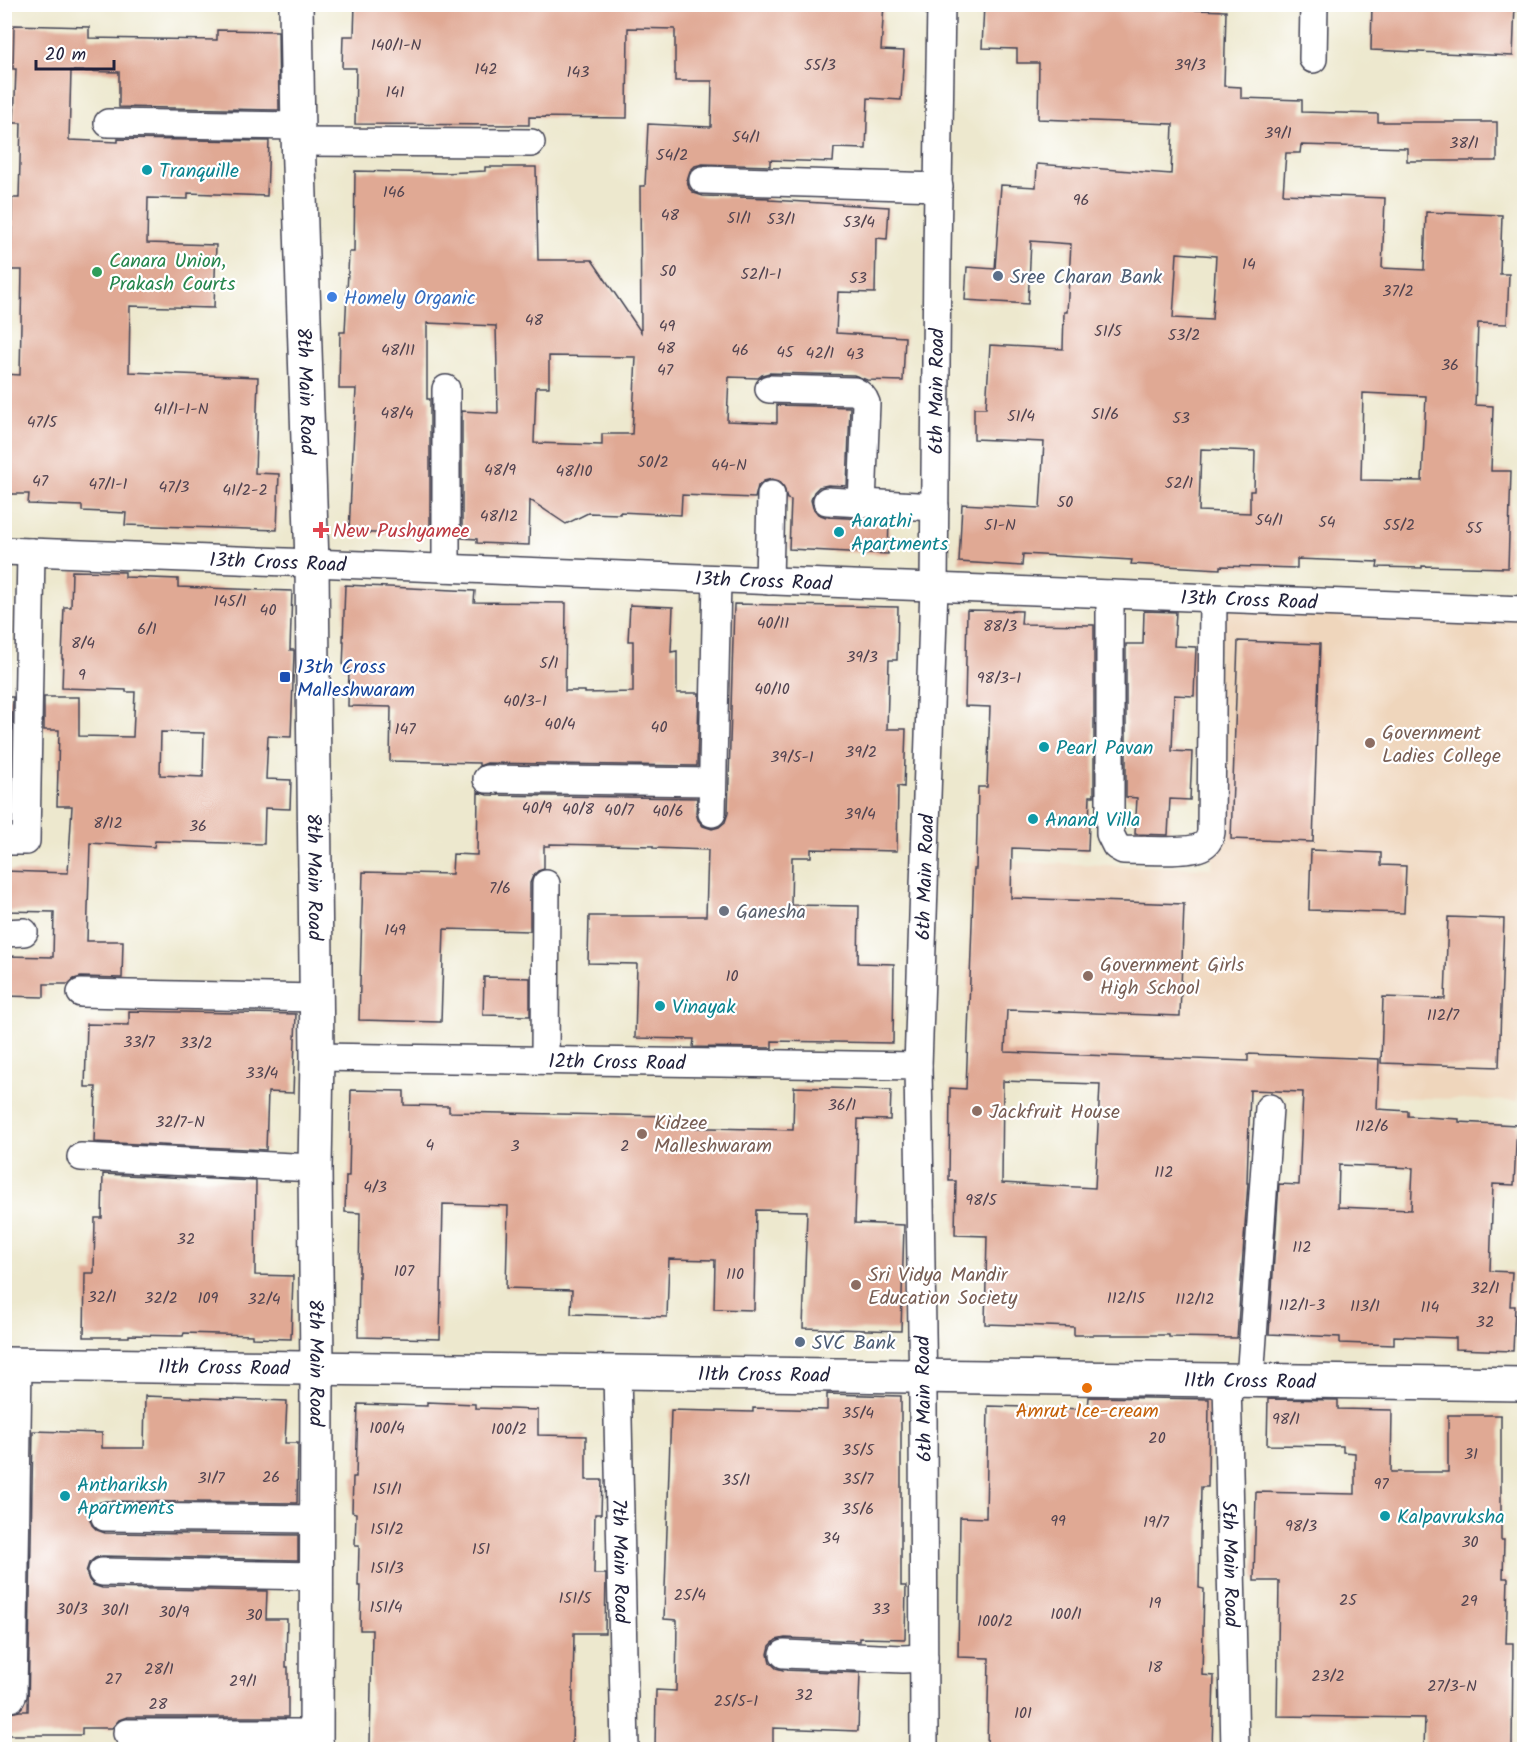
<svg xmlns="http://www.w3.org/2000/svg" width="1529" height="1754" font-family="Kalam,sans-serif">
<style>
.built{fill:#efd6bc}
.building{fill:#e0a994;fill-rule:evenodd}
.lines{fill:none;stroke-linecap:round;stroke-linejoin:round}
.minor-casing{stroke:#404051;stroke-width:30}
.tertiary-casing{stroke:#404051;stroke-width:36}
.secondary-casing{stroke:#404051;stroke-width:36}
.minor{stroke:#fff;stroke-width:27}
.tertiary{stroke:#fff;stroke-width:33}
.secondary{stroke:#fff;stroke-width:33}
.culture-dot{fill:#0f9aa8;stroke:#fff;stroke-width:2}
.leisure-dot{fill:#2e9e5b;stroke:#fff;stroke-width:2}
.service-dot{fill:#5c6f8a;stroke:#fff;stroke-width:2}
.shop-dot{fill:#3f7fe0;stroke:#fff;stroke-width:2}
.health-dot{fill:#e0444e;stroke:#fff;stroke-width:2}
.transit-dot{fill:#1a4fb4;stroke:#fff;stroke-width:2}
.education-dot{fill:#8d6e63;stroke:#fff;stroke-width:2}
.worship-dot{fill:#6b7280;stroke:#fff;stroke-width:2}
.food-dot{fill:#e8710a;stroke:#fff;stroke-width:2}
.labels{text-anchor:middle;stroke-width:4.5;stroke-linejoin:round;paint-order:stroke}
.number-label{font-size:16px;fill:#524451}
.culture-label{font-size:20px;fill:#0d838f;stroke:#fff;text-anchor:start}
.leisure-label{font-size:20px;fill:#27864d;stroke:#fff;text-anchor:start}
.service-label{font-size:20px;fill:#4e5e75;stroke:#fff;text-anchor:start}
.shop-label{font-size:20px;fill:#366cbe;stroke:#fff;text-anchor:start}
.street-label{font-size:20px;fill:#22223b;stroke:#fff}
.health-label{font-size:20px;fill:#be3a42;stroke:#fff;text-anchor:start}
.transit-label{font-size:20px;fill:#164399;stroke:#fff;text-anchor:start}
.education-label{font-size:20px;fill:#785e54;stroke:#fff;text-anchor:start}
.worship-label{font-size:20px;fill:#5b616d;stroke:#fff;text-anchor:start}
.food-label{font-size:20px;fill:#c56008;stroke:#fff}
</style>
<rect width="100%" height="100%" fill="#fff"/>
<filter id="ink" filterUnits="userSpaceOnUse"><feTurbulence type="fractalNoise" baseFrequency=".0167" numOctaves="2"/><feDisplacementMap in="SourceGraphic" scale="12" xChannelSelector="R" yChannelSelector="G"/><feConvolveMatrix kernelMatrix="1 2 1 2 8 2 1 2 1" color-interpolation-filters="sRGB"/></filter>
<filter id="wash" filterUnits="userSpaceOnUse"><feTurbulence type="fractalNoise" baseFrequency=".008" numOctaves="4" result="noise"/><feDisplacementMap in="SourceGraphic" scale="24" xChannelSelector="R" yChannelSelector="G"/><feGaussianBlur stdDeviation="1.35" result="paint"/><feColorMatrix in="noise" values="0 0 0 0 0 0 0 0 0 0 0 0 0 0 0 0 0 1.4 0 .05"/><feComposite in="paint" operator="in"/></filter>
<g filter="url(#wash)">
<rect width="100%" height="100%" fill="#ede8ce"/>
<path class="built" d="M1220,609L1524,618V892L1518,1101L965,1084L971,861L1212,868Z"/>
<g id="blocks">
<path class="building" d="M355,4H884L881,50L904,51L901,100L868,98L866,149L834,148L833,162L770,160V166L703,164L695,166L690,171L687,180L689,188L694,193L703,196L769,198V200L787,201L889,207L887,239L876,238L875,293L838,292L836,333L905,337L903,381L867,380L854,375L769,373L762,375L758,378L729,377L727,421L777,423V405L850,407L847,486L828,485L819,487L814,492L811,500L813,508L818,514L826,517L889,520L888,554L789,549L791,500L787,499L784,487L779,481L772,479L764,481L758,486L755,498L682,495L681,515L620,512V514L588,513L566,524L530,500L529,545L477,543V539L462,538V411L498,413L496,326L427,323V399H430V537L398,536V534L349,532L356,389H339L340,332H345L349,252H354L355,171L444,173L485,171V167H536L538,260H592L641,332L640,186H645L648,124L711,127L712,81H675V29L628,28L627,118L529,117V125L355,124L356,68H342L343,36H354ZM549,356L636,357L632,434H602V445L534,443L536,387H549Z
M984,4H1168V9L1226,11L1224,86L1241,87V98L1302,100V112L1378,114V122H1497V161H1407V148L1301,145L1300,153H1286L1283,194L1385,198L1382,268L1424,270L1426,212L1502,215L1500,274H1509L1507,324L1478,323L1475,405L1493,406L1491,471H1511L1508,568L1422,566V568L1377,567L1378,562L1297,559V568L1220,566V569L1131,564L1132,560L1023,554L1022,566L959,562L962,504L1040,508L1044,442L974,439V408H986L990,345L1063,349L1064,312H1067L1071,244L1031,241L1028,304L965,300L967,267L995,269L1001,185L1036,187L1037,164L1171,174L1173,124L1038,119L1039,63H1017V49L982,48ZM1177,253L1216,256L1212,320L1173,318ZM1363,393L1426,396L1422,481L1361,480ZM1201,449L1255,451L1254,491H1250V513L1199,511Z
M1372,4H1515L1513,56L1371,50Z
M14,25L89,27V38L217,40V30L278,31L279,110L119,107V72L71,71L69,140L118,142V139L269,141L267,196L188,193V199L148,198L147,243L216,245L214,308L130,306L129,372L258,377L255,473L279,474L277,530L125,525L126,513L82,511V506L28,504L29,494H4V374L20,375L22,270H11L12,198H19L21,123H14L16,69H13Z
M72,571L125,572V577L178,579V587L292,591L290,650H294V654L291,737L268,736L266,779L291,780L290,809L265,808L264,844L155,841L154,847L90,843L87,941H123L122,978L81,977L74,979L68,984H44V997L4,996V956L53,957L54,912L4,911V871L68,873L72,806H57L59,730H44V697H79V736L133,737L135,692H126V690L62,688L63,659H62L64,607H71ZM161,732L204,733L203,777L160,775Z
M345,585L475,591L474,602L566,603L565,691H585V693L633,692V641H628L630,605L673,607L671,652L677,651V693H699L697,766L487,763L479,766V763L390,761L391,707L348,706L349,669H343L344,641H343Z
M734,604L898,607L897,660H889L887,729H906L904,787L898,786L897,851L811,849V857H792L791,905L859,906L858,963L894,964L893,1043L772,1041V1048L693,1047L694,1039L635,1038L637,964L588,963L589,916H706L708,850L653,848V846L550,844V846H544V869L538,871L533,876L530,883V931L444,929L441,1022L359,1020L363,872L452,874L453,854L477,855L478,792L487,795L697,798L696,813L698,820L703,826L712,829L719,827L725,822L728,813Z
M967,610L1022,611L1021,624L1094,625V796H1090L1088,851L1012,848L1011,898L1184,904L1180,1016L1007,1010L1005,1052L1248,1061V1054L1379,1059L1377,1109L1408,1111V1116L1459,1119V1122L1517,1125L1514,1185L1493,1184L1490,1271L1512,1272L1510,1306H1515L1513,1351L1456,1349V1338L1394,1336V1345L1340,1343V1337L1269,1334L1279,1184L1299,1185L1303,1092L1250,1090L1247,1183H1248L1237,1338L1169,1337V1335H1074V1327L985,1324L987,1236L955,1235L956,1181H949L950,1088L966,1089L974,869H976L978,787H987L990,707L965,706ZM1003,1081L1100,1084L1095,1188L1002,1183ZM1339,1165L1413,1168L1411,1210L1338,1207Z
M1144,611L1176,612L1174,646L1196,647L1194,696L1174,695L1172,751L1192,752L1190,800L1170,799L1168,835L1135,834L1137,798L1126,797V644H1143Z
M1238,641L1320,644L1313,842L1231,839Z
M4,697H13L12,730L4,729Z
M1311,850L1381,853V865L1406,866L1404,913L1309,910Z
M1448,917L1504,919L1499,1067L1381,1063L1383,997L1445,999Z
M484,977L530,978V1016L483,1015Z
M129,1011L296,1014L293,1093L268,1092L266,1150L94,1142L96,1087H85L87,1024L129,1025Z
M794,1087L891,1090L890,1120L858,1119L855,1223L904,1225L901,1331L803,1328L807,1211L756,1210L754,1310L714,1309L715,1260L669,1259L667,1317L571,1314L572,1290L506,1288L508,1206L443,1204L440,1339L358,1337L360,1213L345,1212L346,1176H349L351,1090L404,1091V1105L449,1106V1112L673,1116L672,1127L793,1130Z
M103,1174L256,1181L255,1275L293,1276L291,1339L252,1338V1335L184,1333L183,1336L129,1335V1337H84L85,1273H94L95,1218H102Z
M827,1394L901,1396V1586H906L905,1639L860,1638V1641L785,1638L776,1640L770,1646L768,1654L770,1662L776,1668L783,1670L860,1673L858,1731L773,1728V1749L694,1747V1749H655L656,1690L676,1691L677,1620L664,1619L671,1410L753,1412V1408L827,1410Z
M145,1396L287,1401L285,1443H298L297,1503L105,1501L98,1503L92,1509L89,1517L92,1525L97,1530L105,1533L298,1535V1560L102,1556L95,1558L89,1563L86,1572L89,1580L93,1585L102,1588L267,1591L266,1619H287L286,1667H288V1717H127L119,1720L112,1728H82V1735H4V1714L20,1711H28L33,1431L102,1433V1448H144Z
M1089,1397L1209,1399L1208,1487H1201L1199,1588L1204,1589L1202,1675L1214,1676L1212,1749H987L989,1658L958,1657L960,1517L986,1518L988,1406L1088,1409Z
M1268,1399L1338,1400V1409L1392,1410L1391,1472H1448V1415H1501V1540H1504L1503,1578H1508L1506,1643H1513L1512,1748L1424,1747L1425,1718L1277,1716L1279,1581H1254L1256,1492L1355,1494V1453L1343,1452V1446L1267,1445Z
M427,1402L475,1404V1408L538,1410V1435L586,1436V1480H602L601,1514H595L594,1574H606L605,1633H574L572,1749L370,1745L372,1630H360L361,1586H358L359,1546H355L356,1513L352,1512L353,1477H356L358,1404L427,1406Z"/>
</g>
</g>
<g filter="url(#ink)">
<use href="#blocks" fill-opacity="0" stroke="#404051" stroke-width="1.5"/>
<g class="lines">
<defs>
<g id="minor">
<path d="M1313,59L1314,4"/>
<path d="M108,123L298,126"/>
<path d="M298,142L531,143"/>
<path d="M703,180L939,187"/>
<path d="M769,389L854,391C861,394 864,397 866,403L862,504"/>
<path d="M827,501L935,507"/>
<path id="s1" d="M4,551L1524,610"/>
<path d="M446,568V389"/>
<path d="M769,581L771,495"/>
<path d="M1110,594V834L1116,846L1123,850C1140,850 1187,853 1200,847C1207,844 1210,839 1211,832L1213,598"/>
<path d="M487,779L712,782"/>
<path d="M712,813L717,579"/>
<path d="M4,841H26L31,552"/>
<path d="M4,933L24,932"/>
<path d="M81,993L316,998"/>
<path id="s2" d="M317,1057L918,1066"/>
<path d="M545,1060L546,884"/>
<path d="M81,1157L315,1168"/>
<path id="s3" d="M617,1372L625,1750"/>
<path id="s4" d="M1227,1380L1235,1750"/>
<path d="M1250,1380L1269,1108"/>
<path d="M105,1517L316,1519"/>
<path d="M102,1572L317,1576"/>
<path d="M784,1654L903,1659L924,1658"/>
<path d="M4,1699L11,1698L13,1694L18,1364"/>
<path d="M127,1733H316"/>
<path id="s5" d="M924,1750L923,1398L918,1066L934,587L937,252L941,4"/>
</g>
<g id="tertiary">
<path id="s6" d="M4,1364L1524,1384"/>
</g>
<g id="secondary">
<path id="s7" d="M296,4L298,135L312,563L314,780L317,1057L315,1168L317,1368L316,1750"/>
</g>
</defs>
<use href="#minor" class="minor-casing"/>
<use href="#tertiary" class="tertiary-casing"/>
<use href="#secondary" class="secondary-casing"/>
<use href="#minor" class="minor"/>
<use href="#tertiary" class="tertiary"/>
<use href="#secondary" class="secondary"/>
</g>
</g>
<g class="culture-dot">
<circle cx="147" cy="170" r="6"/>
<circle cx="839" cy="532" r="6"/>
<circle cx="1044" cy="747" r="6"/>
<circle cx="1033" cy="819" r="6"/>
<circle cx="660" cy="1006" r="6"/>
<circle cx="65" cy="1496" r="6"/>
<circle cx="1385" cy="1516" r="6"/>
</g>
<circle class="leisure-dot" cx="97" cy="272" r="6"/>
<g class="service-dot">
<circle cx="998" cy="276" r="6"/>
<circle cx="800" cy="1342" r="6"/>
</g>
<circle class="shop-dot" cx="332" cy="297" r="6"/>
<path class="health-dot" d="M318 521h6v6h6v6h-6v6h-6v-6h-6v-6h6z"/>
<rect class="transit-dot" x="279" y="671" width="12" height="12" rx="3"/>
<g class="education-dot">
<circle cx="1370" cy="743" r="6"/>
<circle cx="1088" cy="976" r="6"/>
<circle cx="977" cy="1111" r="6"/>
<circle cx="642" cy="1134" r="6"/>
<circle cx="856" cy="1285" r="6"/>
</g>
<circle class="worship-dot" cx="724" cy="911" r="6"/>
<circle class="food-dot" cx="1087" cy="1388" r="6"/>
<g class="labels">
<g class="number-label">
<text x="396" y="50">140/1-N</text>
<text x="820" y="70">55/3</text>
<text x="1190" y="70">39/3</text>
<text x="486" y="74">142</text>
<text x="578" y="77">143</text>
<text x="395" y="97">141</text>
<text x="1278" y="138">39/1</text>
<text x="746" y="142">54/1</text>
<text x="1464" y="148">38/1</text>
<text x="672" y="160">54/2</text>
<text x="394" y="197">146</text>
<text x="1081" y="205">96</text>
<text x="670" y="220">48</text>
<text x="739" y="223">51/1</text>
<text x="781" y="224">53/1</text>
<text x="859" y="227">53/4</text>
<text x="1249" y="269">14</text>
<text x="668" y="276">50</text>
<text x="761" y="279">52/1-1</text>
<text x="858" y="283">53</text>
<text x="1398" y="296">37/2</text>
<text x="534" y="325">48</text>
<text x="667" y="331">49</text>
<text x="1108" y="336">51/5</text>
<text x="1184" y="340">53/2</text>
<text x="666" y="353">48</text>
<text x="398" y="355">48/11</text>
<text x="740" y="355">46</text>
<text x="785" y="357">45</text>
<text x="820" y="358">42/1</text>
<text x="855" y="359">43</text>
<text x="1450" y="370">36</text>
<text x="665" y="375">47</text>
<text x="181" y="414">41/1-1-N</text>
<text x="397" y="418">48/4</text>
<text x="1105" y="419">51/6</text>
<text x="1021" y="421">51/4</text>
<text x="1181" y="423">53</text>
<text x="42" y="427">47/5</text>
<text x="653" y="467">50/2</text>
<text x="729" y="470">44-N</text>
<text x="500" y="475">48/9</text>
<text x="574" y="476">48/10</text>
<text x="40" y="486">47</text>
<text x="1179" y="488">52/1</text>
<text x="108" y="489">47/1-1</text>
<text x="174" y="492">47/3</text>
<text x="245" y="495">41/2-2</text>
<text x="1065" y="507">50</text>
<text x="499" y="521">48/12</text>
<text x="1269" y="525">54/1</text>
<text x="1327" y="527">54</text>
<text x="1000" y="530">51-N</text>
<text x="1399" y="530">55/2</text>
<text x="1474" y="533">55</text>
<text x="230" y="606">145/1</text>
<text x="268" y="615">40</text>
<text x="773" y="628">40/11</text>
<text x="1000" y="631">88/3</text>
<text x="147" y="634">6/1</text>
<text x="83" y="648">8/4</text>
<text x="862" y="662">39/3</text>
<text x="549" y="668">5/1</text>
<text x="82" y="680">9</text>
<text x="999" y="683">98/3-1</text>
<text x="772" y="694">40/10</text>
<text x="525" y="706">40/3-1</text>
<text x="560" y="729">40/4</text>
<text x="659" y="732">40</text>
<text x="405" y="734">147</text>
<text x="861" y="757">39/2</text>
<text x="792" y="762">39/5-1</text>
<text x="537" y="813">40/9</text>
<text x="578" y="814">40/8</text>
<text x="619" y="815">40/7</text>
<text x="668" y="816">40/6</text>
<text x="860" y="819">39/4</text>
<text x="108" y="828">8/12</text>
<text x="198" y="831">36</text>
<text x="500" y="893">7/6</text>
<text x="395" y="935">149</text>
<text x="732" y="981">10</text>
<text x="1443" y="1020">112/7</text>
<text x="139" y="1047">33/7</text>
<text x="196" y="1048">33/2</text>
<text x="262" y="1078">33/4</text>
<text x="842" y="1110">36/1</text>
<text x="180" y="1127">32/7-N</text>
<text x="1372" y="1131">112/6</text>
<text x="430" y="1150">4</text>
<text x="515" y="1151">3</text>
<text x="625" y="1151">2</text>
<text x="1164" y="1177">112</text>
<text x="375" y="1192">4/3</text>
<text x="981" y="1205">98/5</text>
<text x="186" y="1244">32</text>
<text x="1302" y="1252">112</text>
<text x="404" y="1276">107</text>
<text x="735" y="1279">110</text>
<text x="1485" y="1293">32/1</text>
<text x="102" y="1302">32/1</text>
<text x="161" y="1303">32/2</text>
<text x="208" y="1303">109</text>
<text x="1126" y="1303">112/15</text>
<text x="264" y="1304">32/4</text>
<text x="1195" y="1304">112/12</text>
<text x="1302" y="1310">112/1-3</text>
<text x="1365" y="1311">113/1</text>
<text x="1430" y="1312">114</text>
<text x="1485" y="1327">32</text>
<text x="858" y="1418">35/4</text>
<text x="1286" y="1424">98/1</text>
<text x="387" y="1433">100/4</text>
<text x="509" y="1434">100/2</text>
<text x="1157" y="1443">20</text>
<text x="858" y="1455">35/5</text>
<text x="1471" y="1459">31</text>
<text x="271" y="1482">26</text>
<text x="211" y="1483">31/7</text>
<text x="858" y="1484">35/7</text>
<text x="736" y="1485">35/1</text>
<text x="1381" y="1489">97</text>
<text x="387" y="1494">151/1</text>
<text x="858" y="1514">35/6</text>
<text x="1058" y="1526">99</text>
<text x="1156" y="1527">19/7</text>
<text x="1301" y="1531">98/3</text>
<text x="387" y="1534">151/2</text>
<text x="831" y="1543">34</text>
<text x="1470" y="1547">30</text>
<text x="481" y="1554">151</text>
<text x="387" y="1573">151/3</text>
<text x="690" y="1600">25/4</text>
<text x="575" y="1603">151/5</text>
<text x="1348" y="1605">25</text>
<text x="1469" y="1606">29</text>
<text x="1155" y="1608">19</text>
<text x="386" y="1612">151/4</text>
<text x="72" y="1614">30/3</text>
<text x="881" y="1614">33</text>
<text x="115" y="1615">30/1</text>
<text x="174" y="1617">30/9</text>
<text x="1066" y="1619">100/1</text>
<text x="254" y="1620">30</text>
<text x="995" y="1626">100/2</text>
<text x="1155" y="1672">18</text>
<text x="159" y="1674">28/1</text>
<text x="1328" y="1681">23/2</text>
<text x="113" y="1684">27</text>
<text x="243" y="1686">29/1</text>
<text x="1452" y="1691">27/3-N</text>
<text x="804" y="1700">32</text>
<text x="736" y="1706">25/5-1</text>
<text x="158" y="1709">28</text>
<text x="1023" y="1718">101</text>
</g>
<g class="culture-label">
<text x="159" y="177">Tranquille</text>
<text x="851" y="527">Aarathi<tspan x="851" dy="23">Apartments</tspan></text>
<text x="1056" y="754">Pearl Pavan</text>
<text x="1045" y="826">Anand Villa</text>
<text x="672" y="1013">Vinayak</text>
<text x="77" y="1491">Anthariksh<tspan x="77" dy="23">Apartments</tspan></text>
<text x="1397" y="1523">Kalpavruksha</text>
</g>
<g class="leisure-label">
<text x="109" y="267">Canara Union,<tspan x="109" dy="23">Prakash Courts</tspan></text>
</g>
<g class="service-label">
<text x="1010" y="283">Sree Charan Bank</text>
<text x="812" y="1349">SVC Bank</text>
</g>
<g class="shop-label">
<text x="344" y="304">Homely Organic</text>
</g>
<g class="street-label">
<text dy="7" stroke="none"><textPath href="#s7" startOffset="387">8th Main Road</textPath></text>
<text dy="7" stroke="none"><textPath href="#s5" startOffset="1359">6th Main Road</textPath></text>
<text dy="7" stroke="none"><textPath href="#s1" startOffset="274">13th Cross Road</textPath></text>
<text dy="7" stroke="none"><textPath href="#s1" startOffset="760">13th Cross Road</textPath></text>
<text dy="7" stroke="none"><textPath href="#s1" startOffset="1246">13th Cross Road</textPath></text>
<text dy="7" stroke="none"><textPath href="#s7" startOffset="873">8th Main Road</textPath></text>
<text dy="7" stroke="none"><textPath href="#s5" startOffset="873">6th Main Road</textPath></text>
<text dy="7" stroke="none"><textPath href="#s2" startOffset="300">12th Cross Road</textPath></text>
<text dy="7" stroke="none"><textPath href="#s7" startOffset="1359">8th Main Road</textPath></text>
<text dy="7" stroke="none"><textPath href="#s6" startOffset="220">11th Cross Road</textPath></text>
<text dy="7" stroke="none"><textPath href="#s6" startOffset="760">11th Cross Road</textPath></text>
<text dy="7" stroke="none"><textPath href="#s6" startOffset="1246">11th Cross Road</textPath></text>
<text transform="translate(923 1399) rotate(-91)" y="7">6th Main Road</text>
<text dy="7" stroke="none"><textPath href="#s3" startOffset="189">7th Main Road</textPath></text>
<text dy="7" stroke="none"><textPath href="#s4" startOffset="184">5th Main Road</textPath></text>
</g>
<g class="health-label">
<text x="333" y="537">New Pushyamee</text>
</g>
<g class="transit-label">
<text x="297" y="673">13th Cross<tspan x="297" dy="23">Malleshwaram</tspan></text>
</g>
<g class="education-label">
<text x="1382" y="739">Government<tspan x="1382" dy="23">Ladies College</tspan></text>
<text x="1100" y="971">Government Girls<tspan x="1100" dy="23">High School</tspan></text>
<text x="989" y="1118">Jackfruit House</text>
<text x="654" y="1129">Kidzee<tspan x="654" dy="23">Malleshwaram</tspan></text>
<text x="868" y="1281">Sri Vidya Mandir<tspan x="868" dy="23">Education Society</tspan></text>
</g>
<g class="worship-label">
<text x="736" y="918">Ganesha</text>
</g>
<g class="food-label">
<text x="1087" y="1417">Amrut Ice-cream</text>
</g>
</g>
<rect width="1529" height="1754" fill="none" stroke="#fff" stroke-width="24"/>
<path d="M36 60v9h78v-9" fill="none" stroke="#22223b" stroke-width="3"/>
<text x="45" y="60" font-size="18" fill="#22223b" stroke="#ffffff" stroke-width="4.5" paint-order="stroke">20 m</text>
</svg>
